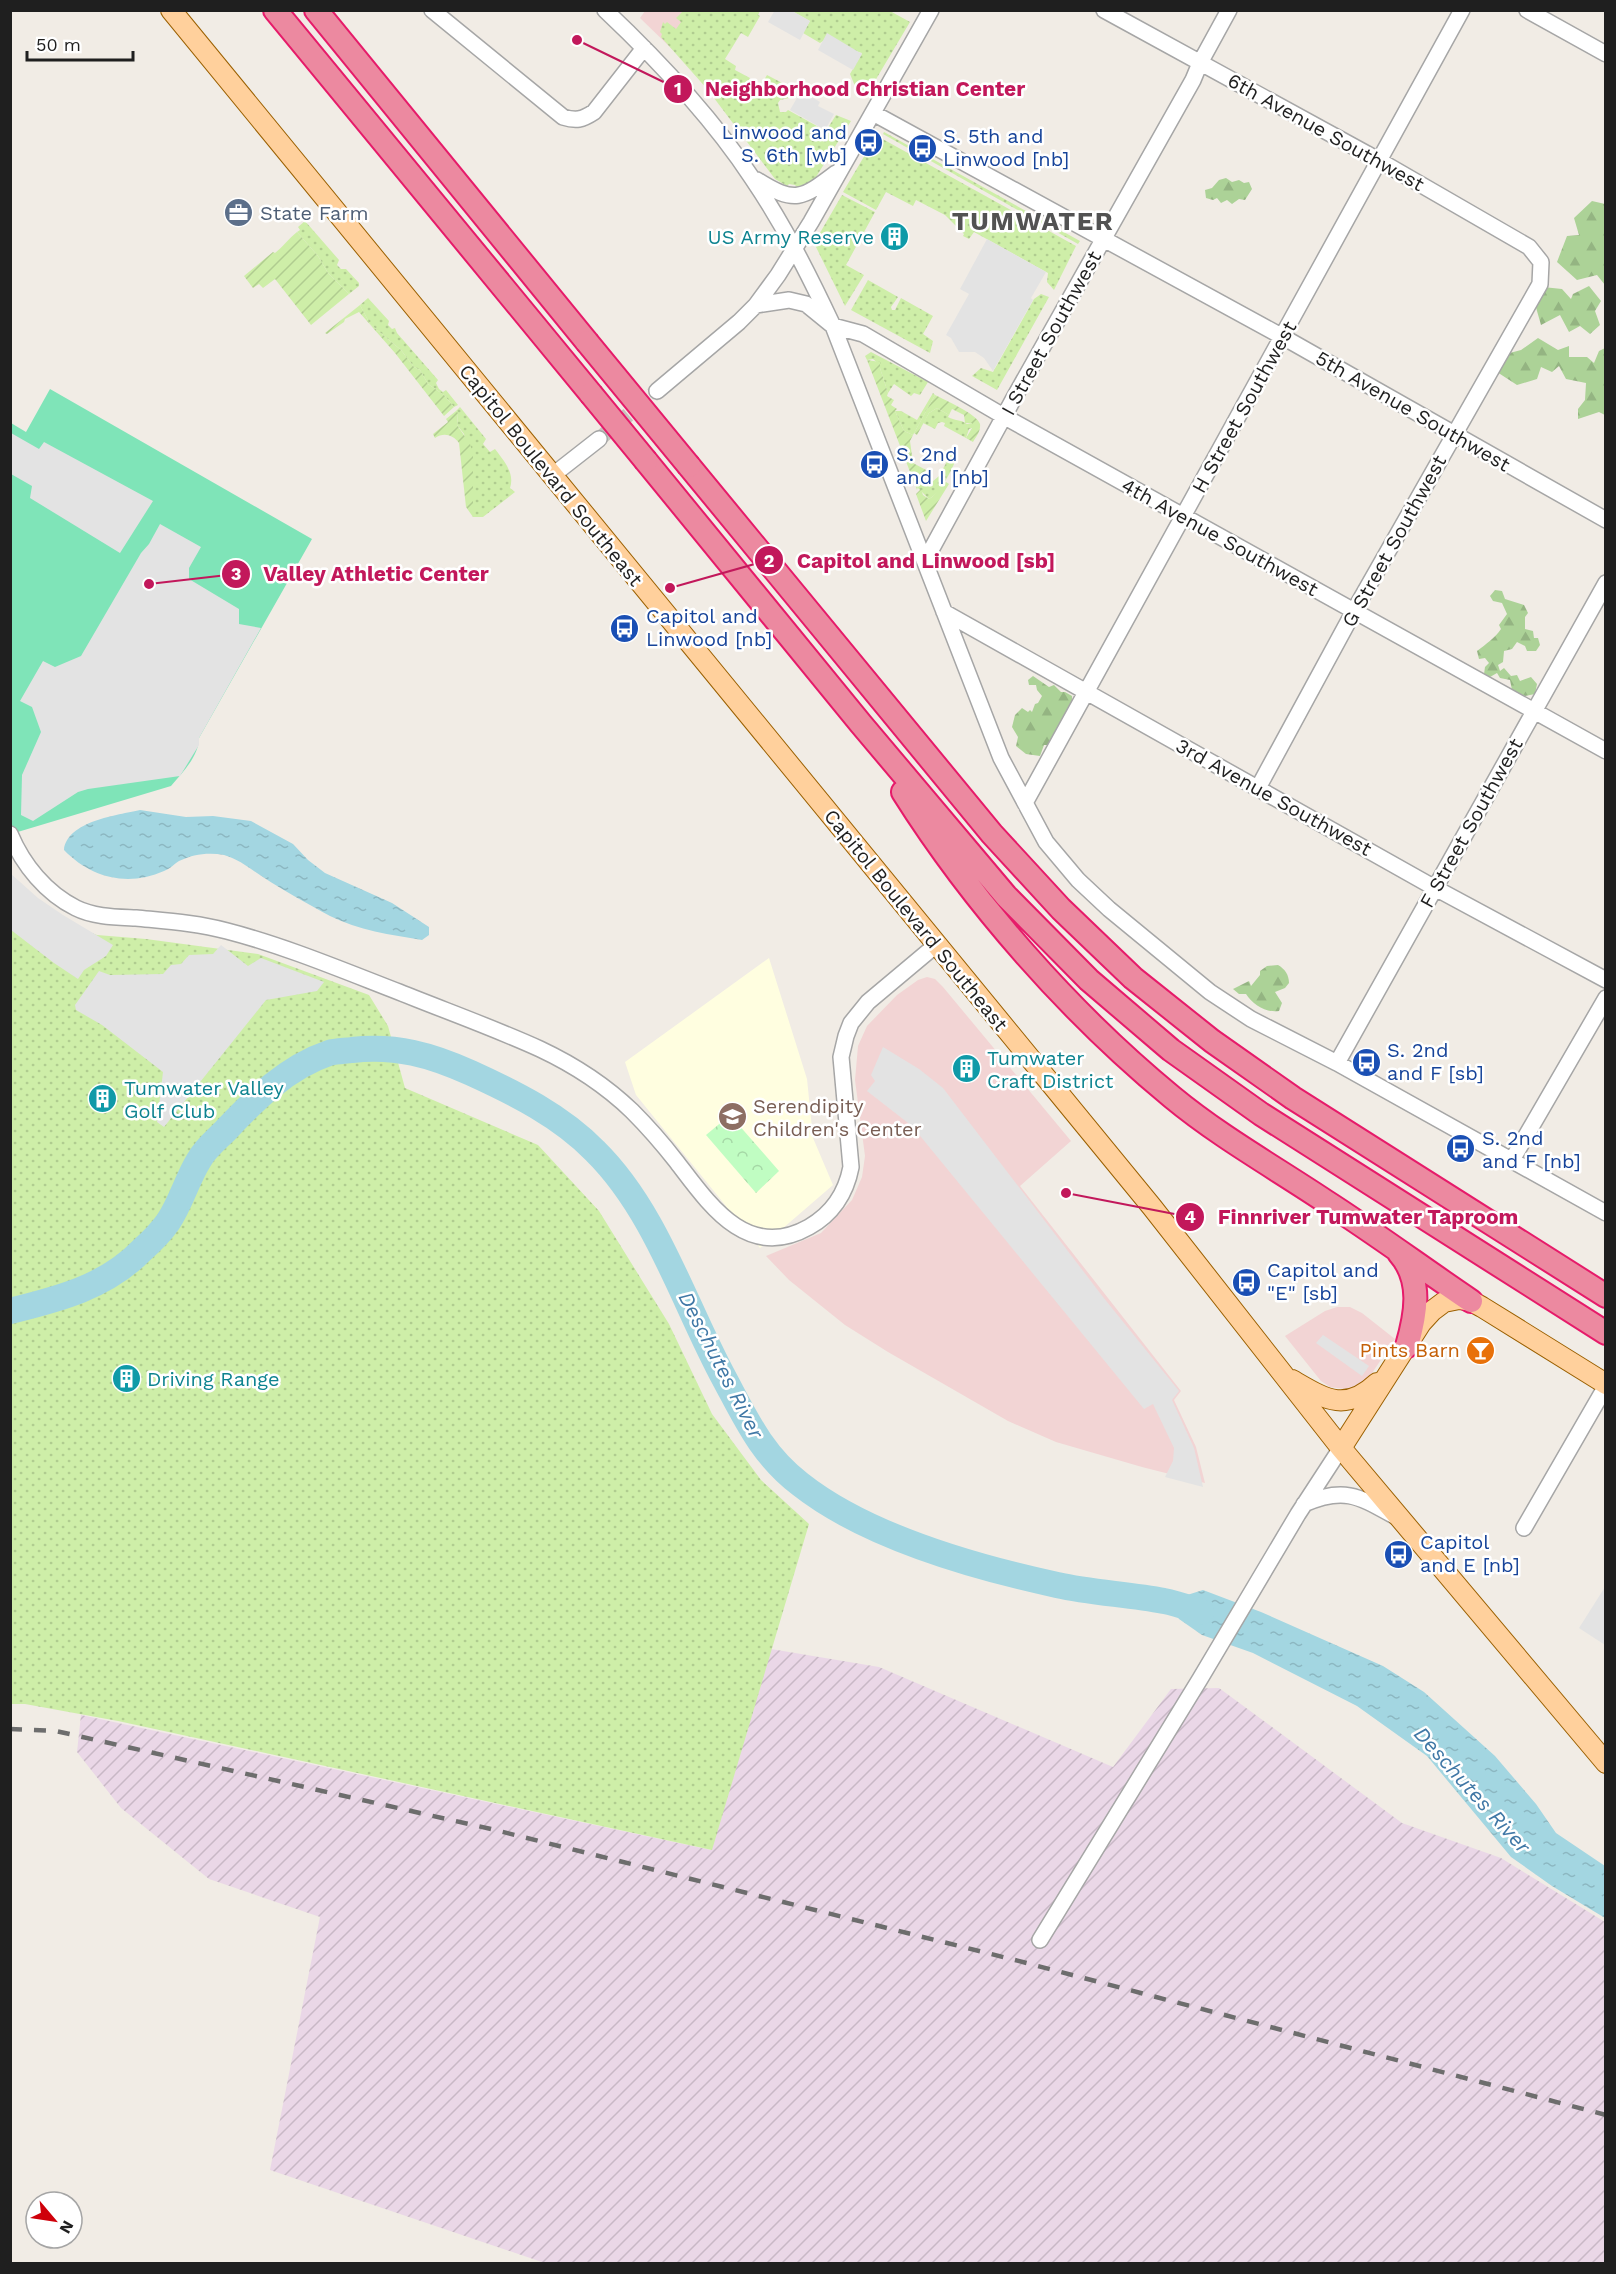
<svg xmlns="http://www.w3.org/2000/svg" width="1616" height="2274" font-family="'Work Sans',sans-serif">
<style>
.commercial{fill:#f2d4d4}
.industrial{fill:url(#industrial-furrows)}
.education{fill:#fffee0}
.grass{fill:url(#grass-dots)}
.forest{fill:url(#forest-firs)}
.park{fill:url(#park-crowns)}
.garden{fill:url(#garden-furrows)}
.pitch{fill:#7fe4b8}
.parking{fill:#e3e3e3}
.water{fill:url(#water-ripples)}
.lines{fill:none;stroke-linecap:round;stroke-linejoin:round}
.river{stroke:#a3d6e1;stroke-width:26}
.minor-tunnel{stroke:#c7c3bd;stroke-width:15;stroke-dasharray:15 8;stroke-linecap:butt}
.minor-casing{stroke:#a6a6a6;stroke-width:18}
.major-casing{stroke:#9b6000;stroke-width:22}
.highway-casing{stroke:#e61b6a;stroke-width:26}
.minor{stroke:#fff;stroke-width:15}
.major{stroke:#ffd09c;stroke-width:20}
.highway{stroke:#ec89a0;stroke-width:22}
.rail{stroke:#6d6d6d;stroke-width:4.5;stroke-dasharray:12 12;stroke-linecap:butt}
.highway-bridge-casing{stroke:#e61b6a;stroke-width:26;stroke-linecap:butt}
.highway-bridge{stroke:#ec89a0;stroke-width:22}
.labels{text-anchor:middle;stroke-width:5;stroke-linejoin:round;paint-order:stroke}
.transit-label{font-size:20px;fill:#164399;stroke:#fff;text-anchor:start}
.street-label{font-size:20px;fill:#1f1f1f;stroke:#fff}
.service-label{font-size:20px;fill:#4e5e75;stroke:#fff;text-anchor:start}
.culture-label{font-size:20px;fill:#0d838f;stroke:#fff;text-anchor:start}
.education-label{font-size:20px;fill:#785e54;stroke:#fff;text-anchor:start}
.food-label{font-size:20px;fill:#c56008;stroke:#fff;text-anchor:end}
.water-label{font-size:21px;font-style:italic;fill:#4078a6;stroke:#fff}
.district-label{font-size:26px;font-weight:bold;letter-spacing:1.5px;fill:#525252;stroke:#fff}
.leader{fill:none;stroke:#c2185b;stroke-width:2}
.callout-dot{fill:#c2185b;stroke:#fff;stroke-width:2}
.mark-label{font-size:18px;text-anchor:middle;font-weight:bold;fill:#fff}
.callout-label{font-size:21px;text-anchor:middle;font-weight:bold;fill:#c2185b;stroke:#fff;stroke-width:5;stroke-linejoin:round;paint-order:stroke}
</style>
<defs>
<pattern id="industrial-furrows" width="10" height="10" patternUnits="userSpaceOnUse" patternTransform="scale(1.5)"><rect width="10" height="10" fill="#ead7e7"/><path d="M-1 1l2-2M0 10L10 0M9 11l2-2" fill="none" stroke="#c8b8c6"/></pattern>
<pattern id="grass-dots" width="8" height="8" patternUnits="userSpaceOnUse" patternTransform="scale(1.5)"><rect width="8" height="8" fill="#ceeea8"/><path d="M2 2h.1M6 6h.1" fill="none" stroke="#b0cc90" stroke-width="1.8" stroke-linecap="round"/></pattern>
<pattern id="forest-firs" width="22" height="20" patternUnits="userSpaceOnUse" patternTransform="scale(1.5)"><rect width="22" height="20" fill="#acd297"/><path d="M5 1l3.5 6h-7zM16 11l3.5 6h-7z" fill="#94b482"/></pattern>
<pattern id="park-crowns" width="20" height="18" patternUnits="userSpaceOnUse" patternTransform="scale(1.5)"><rect width="20" height="18" fill="#c0fdc2"/><path d="M2 6a3 3 0 1 1 6 0M12 15a3 3 0 1 1 6 0" fill="none" stroke="#a5d8a6"/></pattern>
<pattern id="garden-furrows" width="10" height="10" patternUnits="userSpaceOnUse" patternTransform="scale(1.5)"><rect width="10" height="10" fill="#ceeea8"/><path d="M-1 1l2-2M0 10L10 0M9 11l2-2" fill="none" stroke="#b0cc90"/></pattern>
<pattern id="water-ripples" width="26" height="14" patternUnits="userSpaceOnUse" patternTransform="scale(1.5)"><rect width="26" height="14" fill="#a3d6e1"/><path d="M2 4q2-2 4 0t4 0M15 11q2-2 4 0t4 0" fill="none" stroke="#8cb7c1"/></pattern>
</defs>
<rect width="100%" height="100%" fill="#f1ece5"/>
<path class="commercial" d="M645,11H692L673,50L640,18Z
M927,977L935,979L943,987L1071,1141L1020,1186L1181,1391L1174,1400L1196,1447L1205,1483L1142,1467L1056,1442L1008,1421L888,1352L845,1325L789,1280L766,1256L821,1233L852,1200L862,1177L865,1156L855,1080L858,1046L867,1026L897,995L918,980Z
M1337,1307H1350L1362,1313L1395,1339L1368,1379L1354,1387L1345,1389L1330,1387L1321,1381L1285,1336L1325,1311Z"/>
<path class="industrial" d="M771,1649L879,1667L1113,1767L1171,1689L1219,1688L1402,1823L1501,1858L1605,1922V2263H545L270,2170L320,1917L209,1879L121,1808L77,1752L81,1715L711,1850Z"/>
<path class="education" d="M769,958L807,1079L813,1138L833,1185L760,1248L636,1095L625,1062Z"/>
<path class="grass" d="M683,11H760L758,15L760,16L748,37L741,33L725,59L736,66L735,70L750,78L742,93L753,99L767,75L788,86L792,91L789,98L780,100L778,103L780,112H786L788,110L826,131L836,115L851,121L816,177L809,183L797,187L795,185L789,184L787,186L775,179L708,90L661,37L662,34L660,32L663,22L665,24L667,22L676,29L681,22L676,18Z
M792,11H890L910,22L866,96L857,91L850,74L862,53L823,41L820,43L803,33L810,21Z
M884,132L1080,241L1078,244L883,134Z
M879,137L1076,246L1054,290L1047,282L1048,273L974,232L969,239L963,236L964,234L945,215L916,200L913,206L886,192L876,210L843,192L875,138L878,139Z
M842,195L875,212L846,265L864,275L845,306L815,245L817,238Z
M305,221L339,260L337,265L341,269H346L359,283V286L349,294L328,273L318,256L297,232L300,230L298,227Z
M868,280L898,297L891,307L892,310H895L901,298L933,316L923,334L933,341L930,353L851,310Z
M1041,294L1049,297L997,390L972,376L981,368L993,372L1034,299Z
M368,298L389,321L388,325L392,329L395,328L397,333L438,380L436,383L439,389L443,392L446,390L458,405L454,407L444,395L428,384L420,370L414,367L401,350L370,324L360,305Z
M871,352L928,382L920,395L914,393L911,396L894,384L888,393L880,368V365L873,359L867,360L865,356Z
M933,393L935,395L913,435L904,431L895,411H901L917,420Z
M460,407L486,439L483,444L490,452L495,449C504,461 515,473 510,488L515,492L483,517H473L472,471L464,434L457,425L458,414L456,411Z
M937,408L949,415L948,417C955,421 960,419 967,424L972,423V428L969,429L966,438L944,426L945,423L942,422L938,423L935,429L923,423L929,413Z
M952,450L956,460C950,472 942,492 929,499L918,488L919,483L926,481L932,482L939,476L950,456L949,451Z
M11,876L58,920L97,935L146,939L258,954L369,995L388,1026L405,1088L538,1145L599,1211L669,1324L712,1414L761,1480L809,1524L712,1850L118,1721L25,1704H11Z"/>
<path class="forest" d="M1226,178L1232,182L1239,180L1244,183L1249,182L1252,189L1245,200L1239,199L1232,204L1227,200L1221,203L1217,198L1213,200L1206,198L1205,190L1212,188L1219,180Z
M1592,201L1605,204V285L1597,275L1577,280L1557,262L1567,236L1579,235L1574,218Z
M1589,286L1601,301L1595,311L1600,325L1590,334L1580,326L1569,332L1560,315L1541,325L1535,304L1543,287L1562,289L1571,299L1573,294Z
M1538,338L1558,350L1569,346V357H1587L1594,363L1599,351L1605,348V415L1599,412L1578,419V409L1585,400L1586,383L1566,379L1559,366L1552,372L1541,367L1537,379L1517,385L1497,372L1506,354L1521,350Z
M1495,590L1502,591L1505,599L1524,605L1528,613L1525,617V629L1533,631L1534,638H1538L1540,645L1536,651H1527L1525,646L1517,642L1512,649L1504,651L1503,662L1498,665L1500,671L1504,668L1511,676L1517,675L1520,681L1531,677L1537,684L1535,694L1525,696L1512,690L1510,680L1500,678L1497,673L1490,677L1484,674L1485,667L1489,663L1485,658L1479,659L1477,651C1486,644 1495,638 1501,629L1499,625L1507,614L1502,603L1493,601L1490,596Z
M1033,676L1049,687L1054,685L1061,692H1065L1072,696V704L1055,745H1044L1040,756L1026,754L1016,746L1018,737L1012,727L1015,715L1022,708L1028,712L1030,710L1032,712L1035,704L1038,703L1042,696L1037,690L1036,685H1029L1028,680Z
M1278,965C1285,969 1289,975 1289,983L1285,988L1275,992L1282,1003L1279,1011C1266,1013 1253,1005 1246,994H1239L1233,989L1249,981L1251,986L1260,975V971L1267,966Z"/>
<path class="park" d="M730,1115L779,1171L756,1193L706,1135Z"/>
<path class="garden" d="M297,232L318,256L328,273L349,294L311,325L275,279L263,288L259,284L253,288L244,276L273,252L275,253C283,247 289,238 297,232Z
M360,305L370,324L401,350L414,367L420,370L428,384L444,395L454,407L444,416L395,353L359,312L345,319L344,322L327,334L325,333Z
M867,360L880,362V368L888,393L887,396L894,400L891,405L897,409L895,411L904,431L913,435L910,441L913,463L926,470L924,474L926,475L923,482L919,483L917,490Z
M935,395C945,400 977,414 980,424C981,431 976,437 973,442L966,438L972,428V423H965L964,415L952,409L949,415L937,408L929,413L917,435L914,433Z
M456,411L458,413L457,425L470,444L473,454V517L466,507L459,443C453,435 444,432 435,438L433,434L448,422L446,419Z
M946,482L949,484L926,521L916,494L921,489L923,495L929,499C937,495 938,486 946,482Z"/>
<path class="pitch" d="M50,389L312,539L199,738C199,756 182,773 171,786L11,834V423L26,432Z"/>
<path class="parking" d="M775,10L792,11L810,21L800,40L768,22Z
M827,33L862,54L853,70L818,50Z
M801,91L820,102L818,106L834,114L825,130L790,110Z
M987,239L1046,272L1031,298L1033,300L993,371L984,358L975,352H959L951,338L946,335L969,294L960,289Z
M11,433L39,449L44,442L153,501L120,553L30,498L32,486L11,474Z
M160,524L201,547L189,568V579L239,609V624L261,628L199,738V745L180,776L88,789L78,792L33,821L21,815L22,775L41,732L32,707L20,701L43,661L55,667L81,656L141,553L149,544Z
M10,873L38,898L63,915L113,945L106,956L84,970L78,979L54,963L11,930Z
M221,945L248,966L261,958L324,982L317,991L266,1000L164,1127L157,1122L163,1072L102,1025L76,1010L75,1005L99,971L110,975L163,974L171,965L181,964L189,955L213,954Z
M883,1047L919,1069L943,1088L1103,1297L1179,1391L1172,1400L1194,1448L1203,1487L1165,1477L1173,1461L1174,1448L1153,1404L1144,1409L912,1126L867,1091L875,1081L871,1075Z
M1323,1335L1369,1366L1362,1376L1316,1343Z
M1605,1587V1645L1579,1628Z"/>
<path class="water" d="M140,810L186,817L213,816L251,821L293,844L308,860L325,873L392,903L429,927V935L422,940C391,935 358,930 330,916C308,904 284,891 263,877C250,869 239,859 224,855C209,852 193,854 179,861C174,864 170,869 164,871C128,887 91,878 64,850C67,821 118,815 140,810Z
M1203,1590L1261,1612L1383,1666L1424,1692L1495,1756L1536,1804L1556,1833L1605,1866V1918L1552,1886L1511,1857L1427,1756L1357,1706L1253,1653L1202,1635L1179,1619L1168,1601Z"/>
<g class="lines">
<path class="river" d="M10,1311C59,1299 106,1287 142,1250C151,1242 161,1232 168,1222C181,1203 187,1179 199,1160C205,1149 216,1140 225,1131C254,1100 287,1067 329,1053C336,1051 345,1051 352,1050C396,1045 431,1055 471,1073C515,1093 561,1116 595,1151C656,1211 684,1304 724,1378C746,1419 762,1455 800,1484C867,1537 974,1567 1057,1585C1092,1593 1129,1594 1164,1601C1176,1603 1189,1608 1201,1612"/>
<path class="minor-tunnel" d="M599,439L657,391"/>
<defs>
<path id="minor" d="M432,10L563,117C576,121 582,120 594,112L644,48
M605,10C659,61 711,116 752,178C784,225 809,275 833,326L1001,758L1046,842L1078,880L1109,909L1210,992L1251,1019L1337,1063L1606,1213
M1104,10L1380,161L1529,247L1541,262L1540,284L1354,611L1258,788
M1527,10L1606,54
M873,113L1283,337L1606,520
M757,180C795,204 802,199 836,173
M756,305L789,300L806,304L833,326L863,334L1005,417L1606,751
M657,391L739,322L756,305L778,275L811,222L931,10
M553,475L599,439
M925,561L1015,396L1193,80L1200,63L1229,10
M944,612L1435,888L1606,980
M1025,803L1462,10
M10,834C23,865 46,893 76,908C94,917 116,917 136,918C166,921 197,923 227,931C285,946 342,970 399,992C446,1011 494,1028 540,1049C574,1065 605,1085 632,1111C648,1127 662,1143 676,1161C709,1204 747,1262 809,1227C832,1214 846,1193 851,1167L841,1057L846,1036L851,1023L868,1002L936,945
M1337,1063L1606,583
M1512,1160L1606,998
M1304,1504C1345,1486 1360,1497 1396,1517
M1524,1528L1606,1386
M1040,1940L1200,1679L1298,1514L1341,1448"/>
<path id="major" d="M171,10L1152,1207L1341,1448L1606,1763
M1292,1380C1325,1399 1345,1413 1377,1383
M1341,1448L1421,1323L1432,1311L1444,1302L1459,1299L1471,1301L1482,1307L1606,1384"/>
<path id="highway" d="M275,10L591,394
M316,10L587,342
M646,461L861,724L1006,896L1089,980L1171,1050L1261,1114L1606,1333
M689,466L992,834L1061,909L1133,978L1212,1041L1293,1098L1606,1296
M903,792C973,903 1070,1013 1172,1097C1219,1136 1274,1167 1325,1201C1375,1233 1422,1268 1471,1301
M1399,1253C1423,1280 1416,1315 1407,1346"/>
</defs>
<use href="#minor" class="minor-casing"/>
<use href="#major" class="major-casing"/>
<use href="#highway" class="highway-casing"/>
<use href="#minor" class="minor"/>
<use href="#major" class="major"/>
<use href="#highway" class="highway"/>
<path class="rail" d="M10,1729L56,1731L491,1829L1015,1960L1606,2115"/>
<defs>
<path id="highway-bridge" d="M587,342L689,466
M591,394L646,461"/>
</defs>
<use href="#highway-bridge" class="highway-bridge-casing"/>
<use href="#highway-bridge" class="highway-bridge"/>
</g>
<defs>
<symbol id="bus-disc" viewBox="-11 -11 22 22"><circle r="9.5" fill="#1a4fb4" stroke="#fff"/><path d="M-5-6H5V4H4V6H2V4H-2V6H-4V4H-5ZM-3.5-4V0h7V-4ZM-3.5 1.2v1.5H-2V1.2ZM2 1.2v1.5H3.5V1.2Z" fill="#fff"/></symbol>
<symbol id="office-disc" viewBox="-11 -11 22 22"><circle r="9.5" fill="#5c6f8a" stroke="#fff"/><path d="M-6-3h4V-5.5h4V-3h4V5H-6ZM-1-4.5V-3h2v-1.5ZM-6 0V1H6V0Z" fill="#fff"/></symbol>
<symbol id="building-disc" viewBox="-11 -11 22 22"><circle r="9.5" fill="#0f9aa8" stroke="#fff"/><path d="M-4-6H4V6H1V3H-1V6H-4ZM-2.5-4.3h1.7v1.8h-1.7ZM.8-4.3h1.7v1.8H.8ZM-2.5-1h1.7V.8h-1.7ZM.8-1h1.7V.8H.8Z" fill="#fff"/></symbol>
<symbol id="school-disc" viewBox="-11 -11 22 22"><circle r="9.5" fill="#8d6e63" stroke="#fff"/><path d="M0-5L7-2L0 1L-7-2ZM-4 1L0 2.5L4 1V4Q0 6-4 4Z" fill="#fff"/></symbol>
<symbol id="bar-disc" viewBox="-11 -11 22 22"><circle r="9.5" fill="#e8710a" stroke="#fff"/><path d="M-6-5H6L.8 .8V4.5H3.5V6h-7V4.5H-.8V.8Z" fill="#fff"/></symbol>
</defs>
<g fill-rule="evenodd">
<use href="#bus-disc" x="852" y="126" width="33" height="33"/>
<use href="#bus-disc" x="906" y="132" width="33" height="33"/>
<use href="#office-disc" x="222" y="196" width="33" height="33"/>
<use href="#building-disc" x="878" y="220" width="33" height="33"/>
<use href="#bus-disc" x="858" y="448" width="33" height="33"/>
<use href="#bus-disc" x="608" y="612" width="33" height="33"/>
<use href="#bus-disc" x="1350" y="1046" width="33" height="33"/>
<use href="#building-disc" x="950" y="1052" width="33" height="33"/>
<use href="#building-disc" x="86" y="1082" width="33" height="33"/>
<use href="#school-disc" x="716" y="1100" width="33" height="33"/>
<use href="#bus-disc" x="1444" y="1132" width="33" height="33"/>
<use href="#bus-disc" x="1230" y="1266" width="33" height="33"/>
<use href="#bar-disc" x="1464" y="1334" width="33" height="33"/>
<use href="#building-disc" x="110" y="1362" width="33" height="33"/>
<use href="#bus-disc" x="1382" y="1538" width="33" height="33"/>
</g>
<g class="labels">
<g class="transit-label">
<text x="847" y="139" text-anchor="end">Linwood and<tspan x="847" dy="23">S. 6th [wb]</tspan></text>
<text x="943" y="143">S. 5th and<tspan x="943" dy="23">Linwood [nb]</tspan></text>
<text x="896" y="461">S. 2nd<tspan x="896" dy="23">and I [nb]</tspan></text>
<text x="646" y="623">Capitol and<tspan x="646" dy="23">Linwood [nb]</tspan></text>
<text x="1387" y="1057">S. 2nd<tspan x="1387" dy="23">and F [sb]</tspan></text>
<text x="1482" y="1145">S. 2nd<tspan x="1482" dy="23">and F [nb]</tspan></text>
<text x="1267" y="1277">Capitol and<tspan x="1267" dy="23">"E" [sb]</tspan></text>
<text x="1420" y="1549">Capitol<tspan x="1420" dy="23">and E [nb]</tspan></text>
</g>
<g class="street-label">
<text transform="translate(1326 132) rotate(29)" y="7">6th Avenue Southwest</text>
<text transform="translate(1051 333) rotate(-61)" y="7">I Street Southwest</text>
<text transform="translate(1244 407) rotate(-61)" y="7">H Street Southwest</text>
<text transform="translate(1413 411) rotate(30)" y="7">5th Avenue Southwest</text>
<text transform="translate(551 475) rotate(51)" y="7">Capitol Boulevard Southeast</text>
<text transform="translate(1220 537) rotate(29)" y="7">4th Avenue Southwest</text>
<text transform="translate(1394 541) rotate(-61)" y="7">G Street Southwest</text>
<text transform="translate(1274 797) rotate(29)" y="7">3rd Avenue Southwest</text>
<text transform="translate(1471 823) rotate(-61)" y="7">F Street Southwest</text>
<text transform="translate(916 920) rotate(51)" y="7">Capitol Boulevard Southeast</text>
</g>
<g class="service-label">
<text x="260" y="220">State Farm</text>
</g>
<g class="culture-label">
<text x="874" y="244" text-anchor="end">US Army Reserve</text>
<text x="987" y="1065">Tumwater<tspan x="987" dy="23">Craft District</tspan></text>
<text x="124" y="1095">Tumwater Valley<tspan x="124" dy="23">Golf Club</tspan></text>
<text x="147" y="1386">Driving Range</text>
</g>
<g class="education-label">
<text x="753" y="1113">Serendipity<tspan x="753" dy="23">Children's Center</tspan></text>
</g>
<g class="food-label">
<text x="1460" y="1357">Pints Barn</text>
</g>
<g class="water-label">
<text transform="translate(721 1365) rotate(63)" y="7">Deschutes River</text>
<text transform="translate(1472 1790) rotate(48)" y="7">Deschutes River</text>
</g>
<g class="district-label">
<text x="1033" y="230">TUMWATER</text>
</g>
</g>
<path class="leader" d="M577 40L678 89M670 588L769 560M149 584L236 574M1066 1193L1190 1217"/>
<g class="callout-dot">
<circle cx="577" cy="40" r="6"/>
<circle cx="670" cy="588" r="6"/>
<circle cx="149" cy="584" r="6"/>
<circle cx="1066" cy="1193" r="6"/>
<circle cx="678" cy="89" r="15"/>
<circle cx="769" cy="560" r="15"/>
<circle cx="236" cy="574" r="15"/>
<circle cx="1190" cy="1217" r="15"/>
</g>
<g class="mark-label">
<text x="678" y="95">1</text>
<text x="769" y="567">2</text>
<text x="236" y="580">3</text>
<text x="1190" y="1223">4</text>
</g>
<g class="callout-label">
<text x="865" y="96">Neighborhood Christian Center</text>
<text x="926" y="568">Capitol and Linwood [sb]</text>
<text x="376" y="581">Valley Athletic Center</text>
<text x="1368" y="1224">Finnriver Tumwater Taproom</text>
</g>
<rect width="1616" height="2274" fill="none" stroke="#1f1f1f" stroke-width="24"/>
<g transform="translate(54 2220) rotate(119)"><circle r="28" fill="#ffffff" stroke="#a5a5a5" stroke-width="1.5"/>
<path d="M0-4.5L10 22L0 15L-10 22Z" fill="#cf000a"/>
<text y="-9" font-size="16" font-weight="bold" text-anchor="middle" fill="#1f1f1f">N</text>
</g>
<path d="M27 51v9h106v-9" fill="none" stroke="#1f1f1f" stroke-width="3"/>
<text x="36" y="51" font-size="18" fill="#1f1f1f" stroke="#ffffff" stroke-width="4.5" paint-order="stroke">50 m</text>
</svg>
